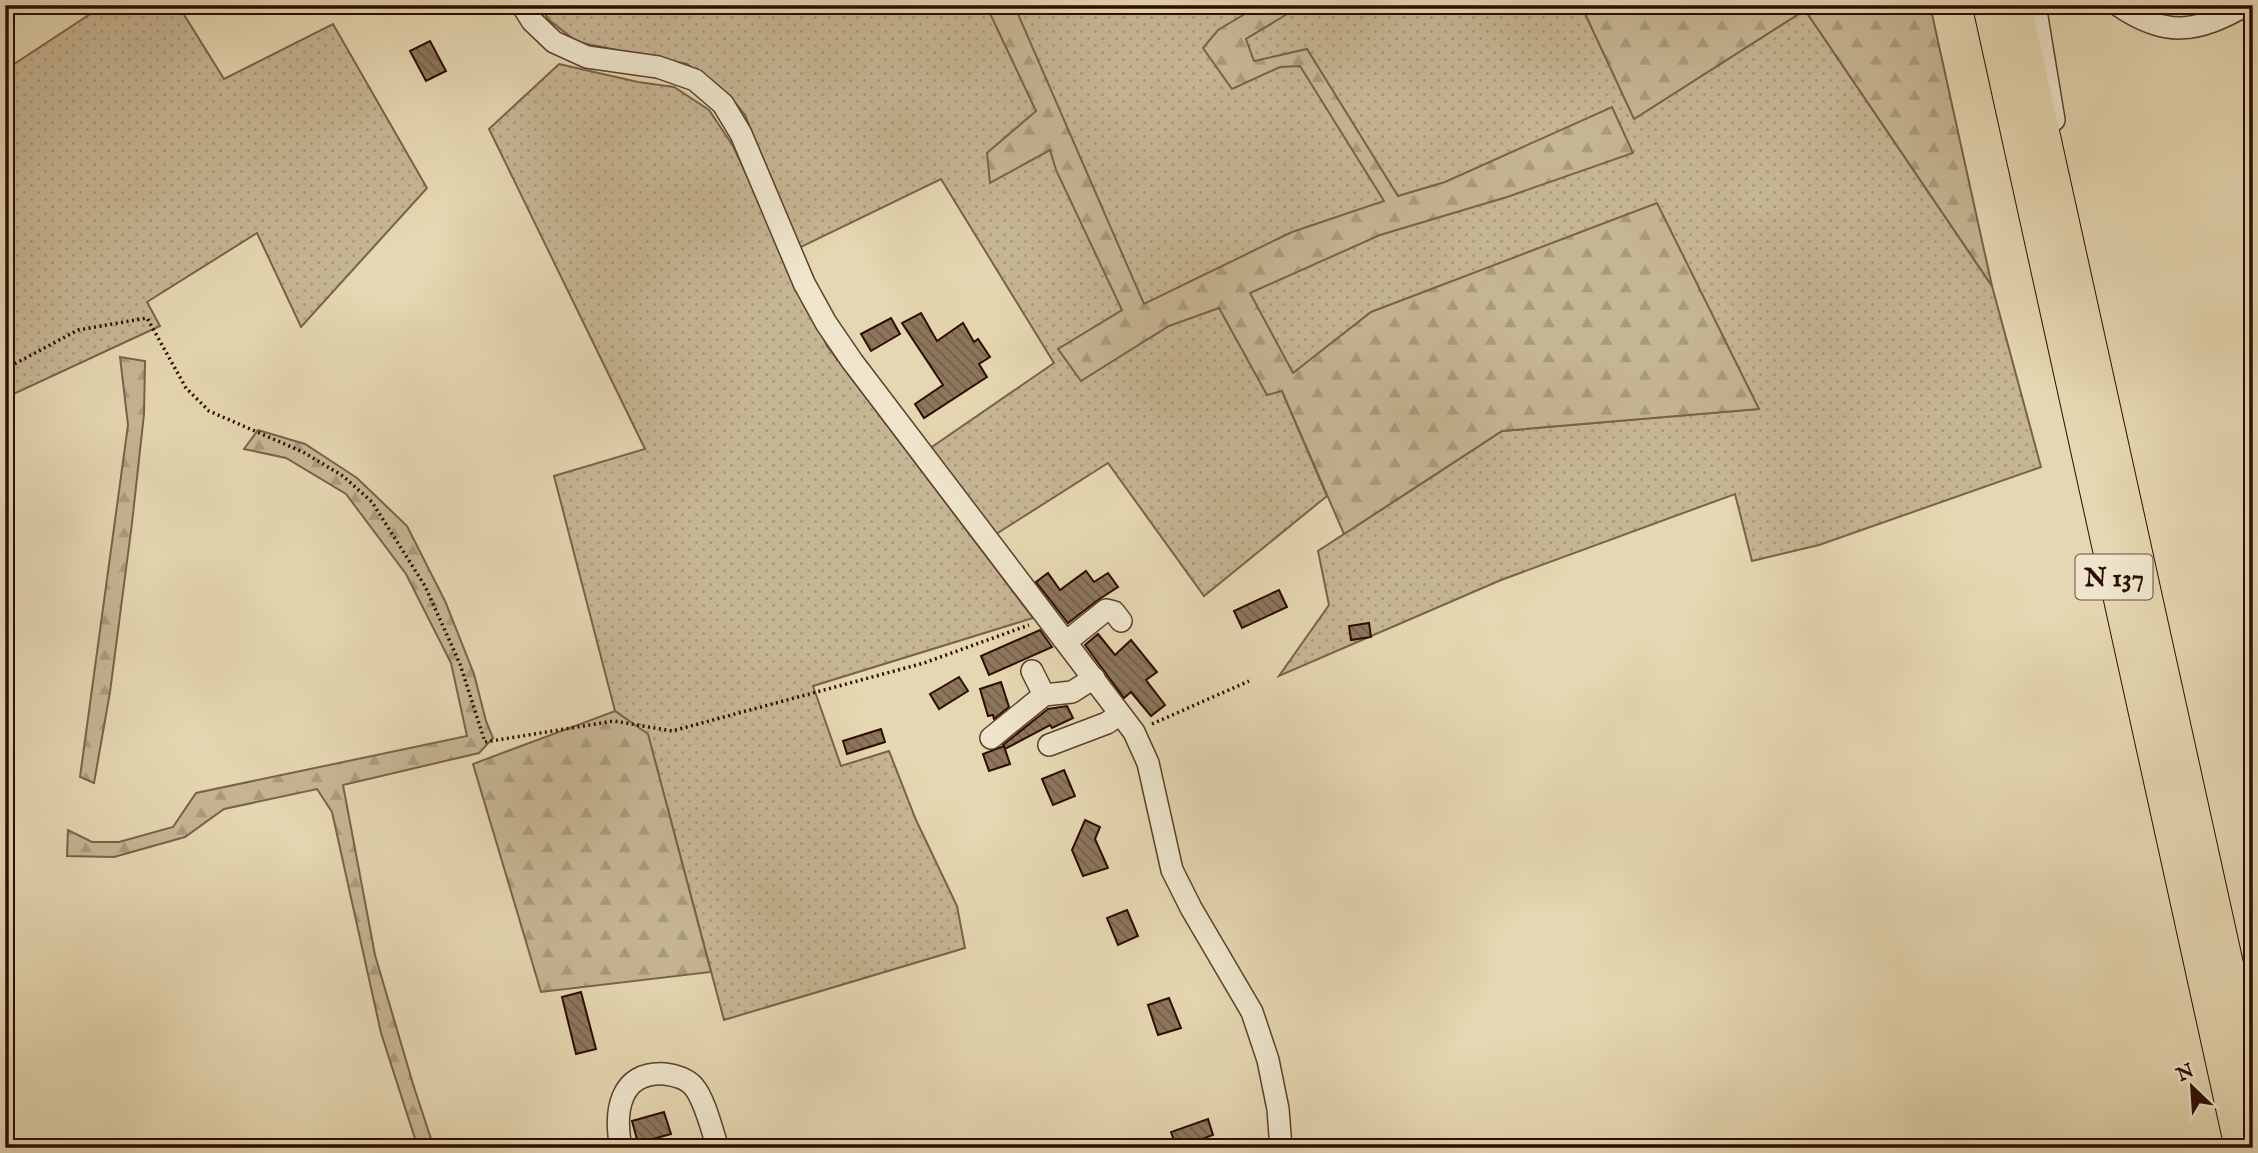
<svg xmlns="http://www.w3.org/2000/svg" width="2258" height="1153" font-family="'IM FELL English',serif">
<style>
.grass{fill:url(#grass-dots);stroke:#7a614a;stroke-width:2}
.forest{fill:url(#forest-firs);stroke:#7a614a;stroke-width:2}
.building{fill:url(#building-back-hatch);stroke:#2d0d00;stroke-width:2}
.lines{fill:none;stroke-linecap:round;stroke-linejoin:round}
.minor-casing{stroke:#5b402c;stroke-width:24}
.highway-casing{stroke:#2d0d00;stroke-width:34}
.path{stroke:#2d0d00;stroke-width:3.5;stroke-dasharray:2 3.5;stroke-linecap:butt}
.minor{stroke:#eee5cc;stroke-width:21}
.highway{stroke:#e5d7b1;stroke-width:32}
.labels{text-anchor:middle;stroke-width:6;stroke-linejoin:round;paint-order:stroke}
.shield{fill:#eee5cc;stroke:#674e3d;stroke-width:2}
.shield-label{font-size:26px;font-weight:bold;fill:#2d0d00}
</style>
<defs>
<pattern id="grass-dots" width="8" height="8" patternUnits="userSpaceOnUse" patternTransform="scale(1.75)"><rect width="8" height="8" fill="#c6b593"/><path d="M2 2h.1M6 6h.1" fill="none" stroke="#aa9a7d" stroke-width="1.8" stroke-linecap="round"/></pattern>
<pattern id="forest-firs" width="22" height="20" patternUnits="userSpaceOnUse" patternTransform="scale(1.75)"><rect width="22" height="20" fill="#c6b593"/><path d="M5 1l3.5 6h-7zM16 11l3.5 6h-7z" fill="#aa9a7d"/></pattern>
<pattern id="building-back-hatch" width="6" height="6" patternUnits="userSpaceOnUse" patternTransform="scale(1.75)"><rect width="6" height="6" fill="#8d765c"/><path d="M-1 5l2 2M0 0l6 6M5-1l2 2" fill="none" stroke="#745f4a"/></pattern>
</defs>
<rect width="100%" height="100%" fill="#e5d7b1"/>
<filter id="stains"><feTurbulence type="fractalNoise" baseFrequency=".00286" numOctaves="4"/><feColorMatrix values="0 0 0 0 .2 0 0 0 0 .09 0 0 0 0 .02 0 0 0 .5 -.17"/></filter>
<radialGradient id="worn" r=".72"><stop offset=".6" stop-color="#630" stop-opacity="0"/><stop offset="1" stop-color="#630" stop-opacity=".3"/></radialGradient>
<path class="grass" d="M104,5H178L224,79L333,24L427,188L301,327L257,233L147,302L160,326L5,398V70Z
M540,5H1581L1635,118L1805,10L1992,286L2041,467L1819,545L1752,561L1735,494L1501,580L1279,676L1329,605L1318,551L1502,431L1759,409L1279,384L1327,496L1204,596L1108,463L993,536L929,449L1054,363L941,179L799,248L745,115L729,95L687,64L577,42L548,19Z
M559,64L638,82L674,87L709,110L733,146L827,346L1033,618L813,686L841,766L889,751L916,820L957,906L965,948L724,1020L648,735L615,711L554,476L645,449L489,129Z"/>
<path class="forest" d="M986,5H1014L1144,304L1292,232L1384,201L1300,66L1280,67L1232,89L1203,48L1218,30L1260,5H1302L1246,39L1254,61L1307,49L1398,196L1445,182L1612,107L1633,153L1507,197L1380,235L1250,293L1293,373L1371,312L1657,203L1759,409L1502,431L1344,534L1282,391L1267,395L1219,308L1169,326L1081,381L1058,349L1122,310L1056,170L1050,150L990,183L987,153L1036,111Z
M1581,5H1930L1992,286L1805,10L1634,119Z
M120,357L145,361L144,414L132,523L110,692L94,783L80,777L128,425Z
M258,430L305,444L357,478L407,526L445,601L474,674L486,721L493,738L479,753L343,785L375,955L413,1084L434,1148H418L381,1033L332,812L317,789L224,809L185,837L114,857L67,856L68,830L92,842H119L173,827L196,793L467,736L451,663L406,574L346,494L286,458L244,449Z
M615,711L648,734L711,972L541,992L473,764Z"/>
<path class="building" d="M430,41L446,71L426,81L410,51Z
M921,313L937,341L963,323L974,342L978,339L990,357L979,364L987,377L924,418L915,404L943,385L902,323Z
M891,318L900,334L871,351L861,334Z
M1086,571L1094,582L1108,573L1118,587L1098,600L1068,623L1036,582L1048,573L1060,590Z
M1279,590L1287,607L1242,628L1234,611Z
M1369,623L1371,637L1351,640L1349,626Z
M1040,630L1052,647L989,675L981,656Z
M1098,634L1115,655L1131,640L1157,672L1146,680L1165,705L1151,716L1131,692L1124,698L1085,645Z
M959,677L968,691L939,709L930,694Z
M1001,682L1009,707L994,719L993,715L988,716L980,689Z
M1067,706L1073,718L1052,728L1050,725L1005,749L1003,745L1048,709Z
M881,729L885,742L847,754L843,741Z
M1004,746L1010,764L989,771L983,754Z
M1064,770L1075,796L1053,805L1042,779Z
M1085,820L1100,827L1095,839L1108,868L1083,876L1072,850Z
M1127,910L1138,936L1118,945L1107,918Z
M581,992L596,1049L576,1054L562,997Z
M1169,998L1181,1028L1158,1035L1148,1005Z
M664,1112L671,1134L638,1143L632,1121Z
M1208,1119L1213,1135L1202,1139L1205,1148H1177L1171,1132Z"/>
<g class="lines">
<defs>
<path id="minor" d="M522,5L532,21L554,42L587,57L658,67L695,80L723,104L741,134L804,283L826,323L852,361L1134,732L1148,763L1172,870L1191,908L1252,1012L1268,1060L1278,1109L1281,1148
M2035,5L2054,120
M2118,5C2166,38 2197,33 2246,5
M1066,642L1106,610L1114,612L1121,621
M1032,671L1044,695
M991,738L1044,695L1072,692L1094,678
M1049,745L1107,723L1120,714
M621,1148C614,1112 619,1071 665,1074C675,1075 688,1079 694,1087C705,1100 712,1131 718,1148"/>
<path id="highway" d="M1989,5L2241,1148
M2015,5L2253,1082"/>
</defs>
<use href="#minor" class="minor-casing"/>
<use href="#highway" class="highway-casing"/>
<path class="path" d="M5,369L78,330L147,318L186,388L209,411L303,452L343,476L372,502L425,586L460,664L485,742L614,721L672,731L924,663L1029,625
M1152,724L1249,681"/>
<use href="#minor" class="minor"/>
<use href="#highway" class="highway"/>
</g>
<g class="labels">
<rect class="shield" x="2075.5" y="554.5" width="77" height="45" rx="5"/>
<g class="shield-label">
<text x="2114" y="586">N 137</text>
</g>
</g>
<rect width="2258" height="1153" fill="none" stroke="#e5d7b1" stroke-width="28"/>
<rect x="7" y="7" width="2244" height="1139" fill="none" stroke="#2d0d00" stroke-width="3.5"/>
<rect x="14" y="14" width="2230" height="1125" fill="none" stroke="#2d0d00" stroke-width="2"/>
<g transform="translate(2192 1087) rotate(335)" stroke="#eee5cc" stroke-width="5" paint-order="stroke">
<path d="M0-5L12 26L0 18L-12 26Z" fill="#2d0d00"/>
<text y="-10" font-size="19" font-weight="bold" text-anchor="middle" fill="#2d0d00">N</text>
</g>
<rect width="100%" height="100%" filter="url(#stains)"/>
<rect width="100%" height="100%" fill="url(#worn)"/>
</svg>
